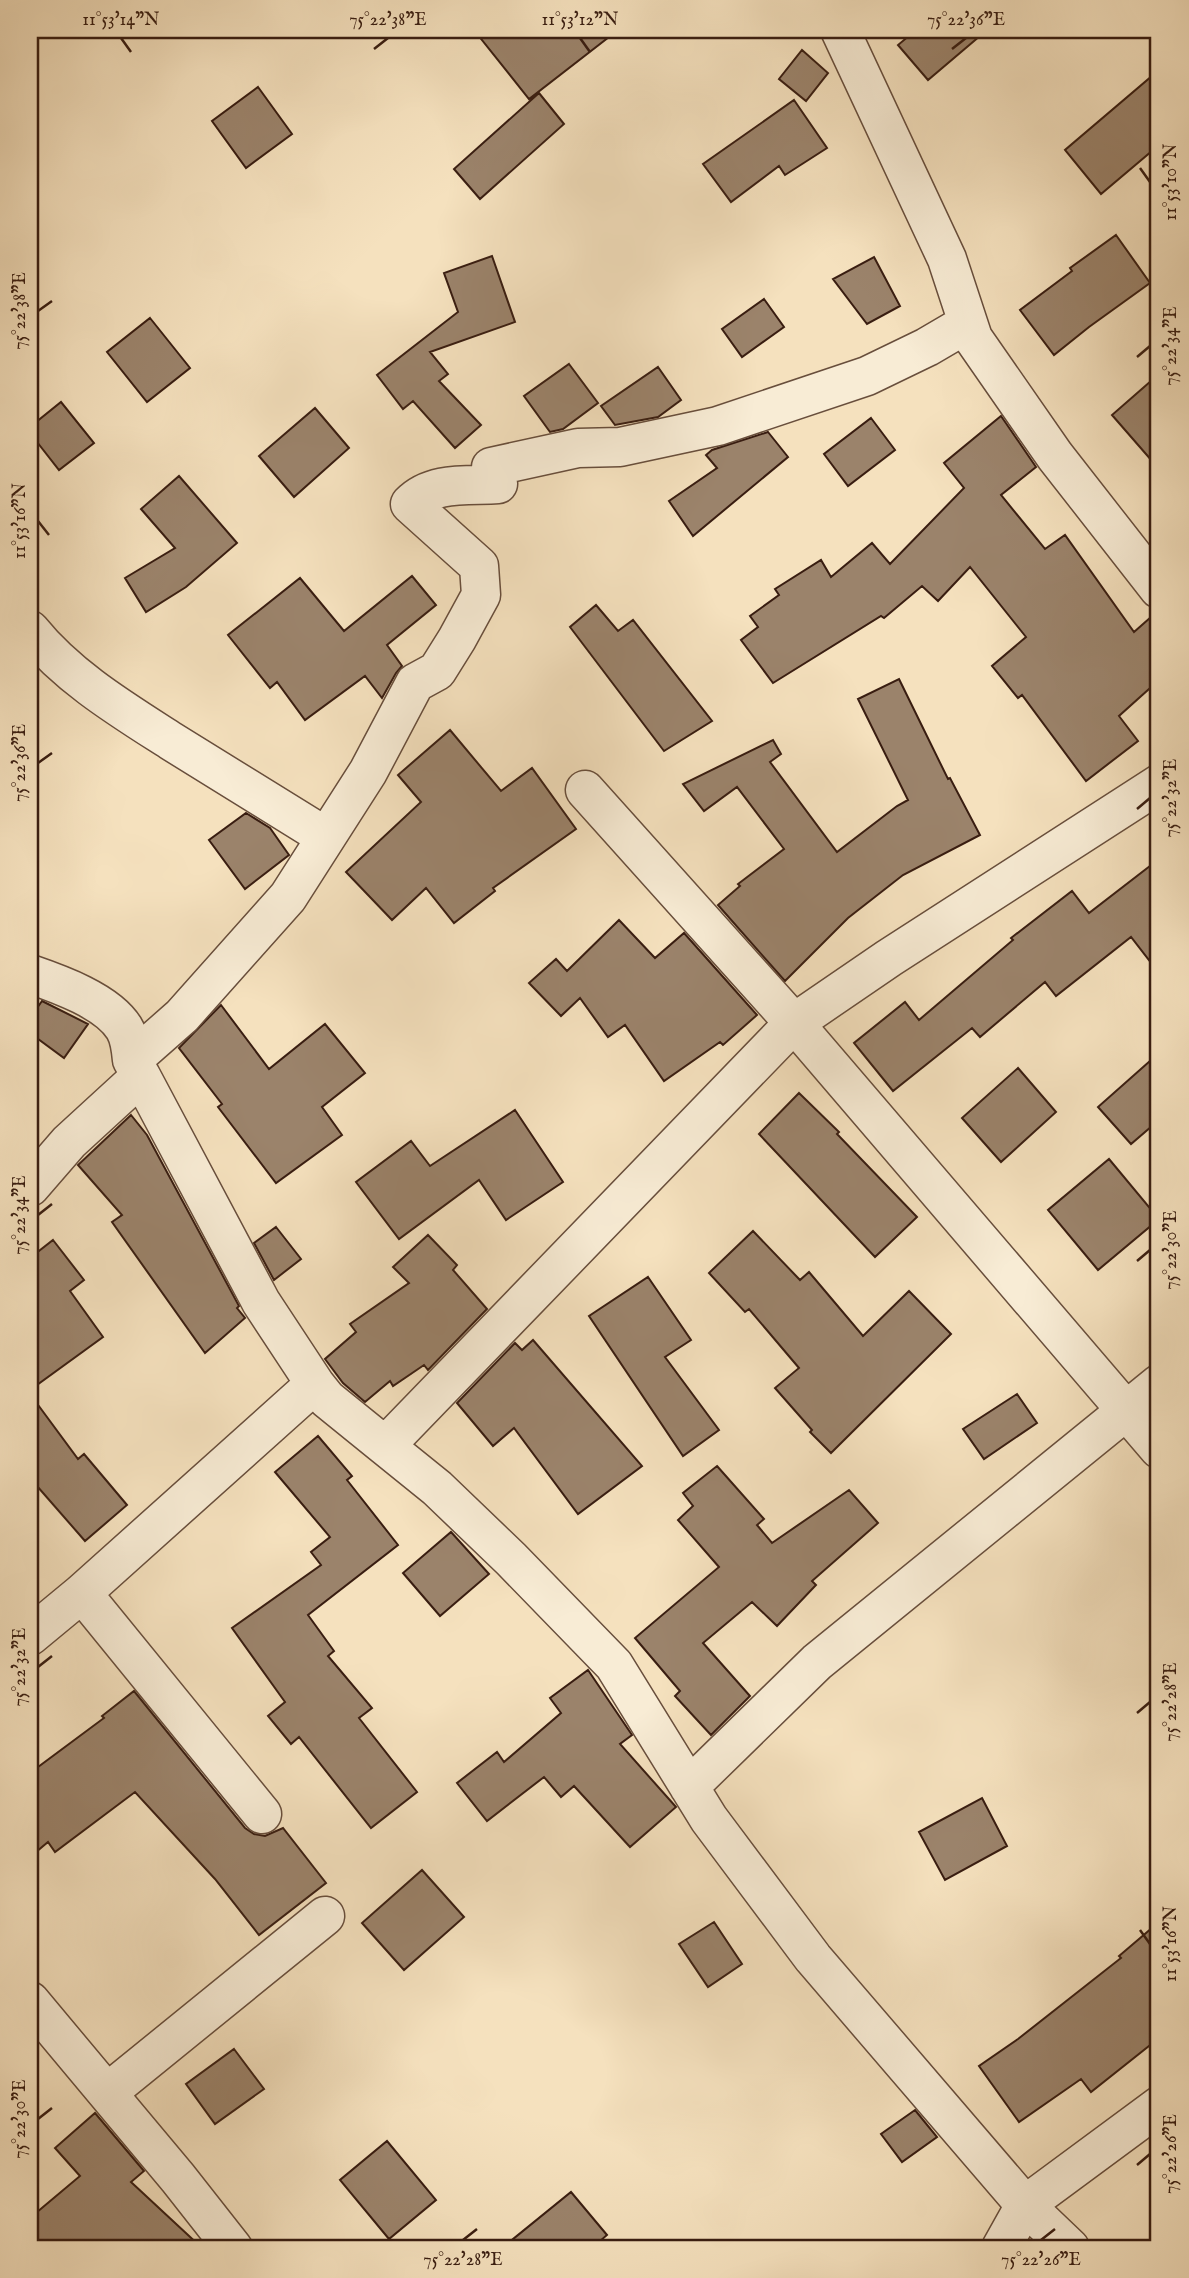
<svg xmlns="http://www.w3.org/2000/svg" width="1189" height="2278" font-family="'IM FELL English',serif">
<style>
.building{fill:#9b836b;stroke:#391d11;stroke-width:2}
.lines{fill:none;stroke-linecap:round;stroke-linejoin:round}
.minor-casing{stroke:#684e3c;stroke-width:41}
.minor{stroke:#f8ecd5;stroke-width:38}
.ticks{fill:none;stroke:#391d11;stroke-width:2.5}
.neatline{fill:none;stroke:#391d11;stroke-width:2.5}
.ticks-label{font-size:18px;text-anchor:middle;fill:#391d11}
</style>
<rect width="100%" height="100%" fill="#f5e1be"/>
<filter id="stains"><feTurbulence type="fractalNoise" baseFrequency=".00286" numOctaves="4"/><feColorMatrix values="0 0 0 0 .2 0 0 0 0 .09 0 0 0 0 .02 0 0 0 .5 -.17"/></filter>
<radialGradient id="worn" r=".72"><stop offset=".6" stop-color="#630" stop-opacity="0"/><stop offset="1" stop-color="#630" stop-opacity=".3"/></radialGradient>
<path class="building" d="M474,30H618L529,99Z
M916,30H987L928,80L898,45Z
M802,50L828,73L806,101L779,79Z
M1159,70V145L1101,194L1065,150Z
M258,87L292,134L246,168L212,121Z
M539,93L564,124L480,199L454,169Z
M794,100L827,148L785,175L779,166L731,202L703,164Z
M1116,235L1150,283L1089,327L1054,355L1020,310L1072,271L1070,268Z
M492,256L515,322L430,352L448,374L439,381L481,425L455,448L413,401L403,409L377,375L458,312L444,273Z
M874,257L900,306L867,324L833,279Z
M764,299L784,327L742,357L722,329Z
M150,318L190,368L147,402L107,352Z
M569,364L598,403L563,429L550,432L524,396Z
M658,367L681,400L658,417L615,425L601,406Z
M1159,374V469L1112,415Z
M61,402L94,443L59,470L30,433V427Z
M315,408L349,448L294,497L259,456Z
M1001,416L1036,467L1001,495L1045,549L1065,535L1134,632L1159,610V680L1119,716L1138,741L1086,781L1022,695L1018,698L992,666L1026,637L970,567L938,601L922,586L884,618L881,616L773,683L741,640L758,627L750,616L779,595L775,589L821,560L831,577L872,543L890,564L964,488L944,463Z
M871,418L895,450L848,486L824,454Z
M768,432L788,457L693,536L669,501L717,468L706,455L712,450Z
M179,476L237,543L186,587L146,612L125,578L175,548L141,509Z
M412,576L436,605L387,645L402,666L396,673L382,698L365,676L305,720L277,682L270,688L228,635L300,578L344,631Z
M596,605L618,631L633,620L712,721L664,751L570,627Z
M899,679L948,779L950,778L980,835L903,875L848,918L785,981L718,905L740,886L738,884L784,849L737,787L704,811L683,784L773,740L781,754L770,762L837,852L897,806L908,800L858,699Z
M450,730L501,791L532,768L576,829L493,888L495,891L454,923L426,888L392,920L346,872L421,802L398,775Z
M246,813L270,828L289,855L245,889L209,840Z
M1159,859V973L1131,937L1056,996L1045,982L980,1037L972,1028L893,1091L854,1043L905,1002L919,1020L1013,940L1011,938L1072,891L1089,913Z
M619,920L655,958L684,933L757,1015L723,1045L720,1042L664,1081L625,1025L608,1037L580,998L561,1016L529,983L556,959L567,971Z
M42,1001L88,1024L64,1058L30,1033V1018Z
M221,1005L269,1069L325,1024L365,1073L322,1107L342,1135L276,1183L218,1107L222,1104L179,1048Z
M1159,1053V1120L1131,1144L1098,1107Z
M1018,1068L1056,1112L1001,1162L962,1118Z
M799,1093L839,1132L837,1134L917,1217L875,1257L759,1134Z
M515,1110L563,1182L506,1220L479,1180L399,1239L356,1182L411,1141L430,1166Z
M131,1115L147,1135L239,1306L237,1308L245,1318L205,1353L112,1222L122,1215L78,1165Z
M1109,1159L1159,1219L1098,1270L1048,1210Z
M276,1227L301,1259L274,1280L254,1243Z
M753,1231L800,1280L809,1272L863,1336L909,1291L951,1334L831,1453L810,1432L812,1430L775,1388L799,1368L749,1309L745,1312L709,1273Z
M428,1235L457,1265L453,1270L487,1309L428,1370L424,1365L393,1386L390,1381L365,1402L343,1383L325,1359L356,1332L350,1324L409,1283L393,1267Z
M53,1240L84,1280L70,1291L103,1337L30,1390V1258Z
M648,1277L691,1340L665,1357L719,1430L683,1456L589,1316Z
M533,1340L642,1466L578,1514L514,1428L493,1446L457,1403L515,1343L522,1350Z
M30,1394L78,1459L84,1454L127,1505L85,1541L30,1478Z
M1017,1394L1037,1423L984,1459L963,1429Z
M318,1436L352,1476L347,1480L398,1545L308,1615L334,1651L328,1656L372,1708L359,1718L417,1792L371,1828L299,1737L291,1744L268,1716L285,1702L232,1628L321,1565L311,1552L330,1537L275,1472Z
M717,1466L764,1519L757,1525L772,1543L849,1490L878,1523L812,1581L816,1585L777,1626L752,1602L703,1643L750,1696L711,1735L675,1696L680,1691L635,1638L719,1567L678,1520L693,1506L683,1493Z
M451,1532L489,1574L440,1616L403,1573Z
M588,1670L632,1735L620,1744L676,1807L630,1847L574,1786L561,1797L544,1777L487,1821L457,1783L497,1752L504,1762L561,1713L550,1698Z
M134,1691L245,1828L254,1834L265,1836L283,1828L326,1883L259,1935L215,1879L135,1792L55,1852L48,1842L30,1857V1773L104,1718L102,1716Z
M982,1798L1007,1846L945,1880L919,1832Z
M422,1870L464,1917L404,1970L362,1923Z
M714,1922L742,1964L708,1987L679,1944Z
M1159,1922V2038L1091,2092L1081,2079L1019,2122L979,2066L1018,2039L1121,1958L1119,1956Z
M234,2049L264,2089L215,2124L186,2084Z
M915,2110L937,2137L902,2162L881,2134Z
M95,2113L144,2171L131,2182L202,2248H30V2218L80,2176L55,2148Z
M387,2141L436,2200L389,2239L340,2180Z
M571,2192L607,2235L592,2248H502Z"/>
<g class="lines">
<defs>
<path id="minor" d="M840,30L947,259L973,338L1055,456L1159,589
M30,630C68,677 121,709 171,741C222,773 274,805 326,837
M585,790L794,1023L1159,1449
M30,974C59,984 107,1001 124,1028C130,1038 131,1049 132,1060
M141,1076L261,1302L315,1384
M30,1187L69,1142L141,1076L132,1060L182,1016L288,897L368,772L415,683L437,671L457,639L481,595L479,566L410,504C432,481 468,486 498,484L491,467L578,448L620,447L718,426L867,376L927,347L968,323
M385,1446L437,1488L511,1559L614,1665L709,1819L813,1958L1025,2205L1159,2106
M82,1593L262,1814
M30,1636L82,1593L315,1384L327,1399L385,1446L794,1023L889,958L1159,784
M689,1787L817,1662L1159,1384
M30,2001L178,2178L233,2248
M107,2093L325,1916
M1001,2248L1025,2205L1070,2248"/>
</defs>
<use href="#minor" class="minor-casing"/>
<use href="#minor" class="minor"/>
</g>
<path class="ticks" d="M121,38L131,52M580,38L590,52M374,49L388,38M952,49L966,38M1140,168L1150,182M38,311L52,301M1137,357L1150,346M38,521L49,535M38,763L52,753M1137,809L1150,798M38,1215L52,1204M1137,1261L1150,1250M38,1667L52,1656M1137,1713L1150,1702M1140,1930L1150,1944M38,2119L52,2108M1137,2165L1150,2154M463,2240L477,2229M1041,2240L1055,2229"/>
<rect width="1189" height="2278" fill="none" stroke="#f5e1be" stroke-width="77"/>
<rect x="38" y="38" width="1112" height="2202" class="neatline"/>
<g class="ticks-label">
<text x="121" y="25">11°53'14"N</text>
<text x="388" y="25">75°22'38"E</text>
<text x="580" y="25">11°53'12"N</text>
<text x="966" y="25">75°22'36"E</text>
<text transform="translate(1170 182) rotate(-90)" y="6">11°53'10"N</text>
<text transform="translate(19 311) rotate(-90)" y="6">75°22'38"E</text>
<text transform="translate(1170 346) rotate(-90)" y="6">75°22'34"E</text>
<text transform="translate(19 521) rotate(-90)" y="6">11°53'16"N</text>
<text transform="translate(19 763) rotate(-90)" y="6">75°22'36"E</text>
<text transform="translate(1170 798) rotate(-90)" y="6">75°22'32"E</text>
<text transform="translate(19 1215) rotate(-90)" y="6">75°22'34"E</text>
<text transform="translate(1170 1250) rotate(-90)" y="6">75°22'30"E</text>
<text transform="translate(19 1667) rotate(-90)" y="6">75°22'32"E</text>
<text transform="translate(1170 1702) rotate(-90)" y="6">75°22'28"E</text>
<text transform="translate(1170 1944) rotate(-90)" y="6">11°53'16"N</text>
<text transform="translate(19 2119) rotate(-90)" y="6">75°22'30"E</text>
<text transform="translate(1170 2154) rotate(-90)" y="6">75°22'26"E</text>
<text x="463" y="2265">75°22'28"E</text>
<text x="1041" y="2265">75°22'26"E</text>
</g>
<rect width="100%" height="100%" filter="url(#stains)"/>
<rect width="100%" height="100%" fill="url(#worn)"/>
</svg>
